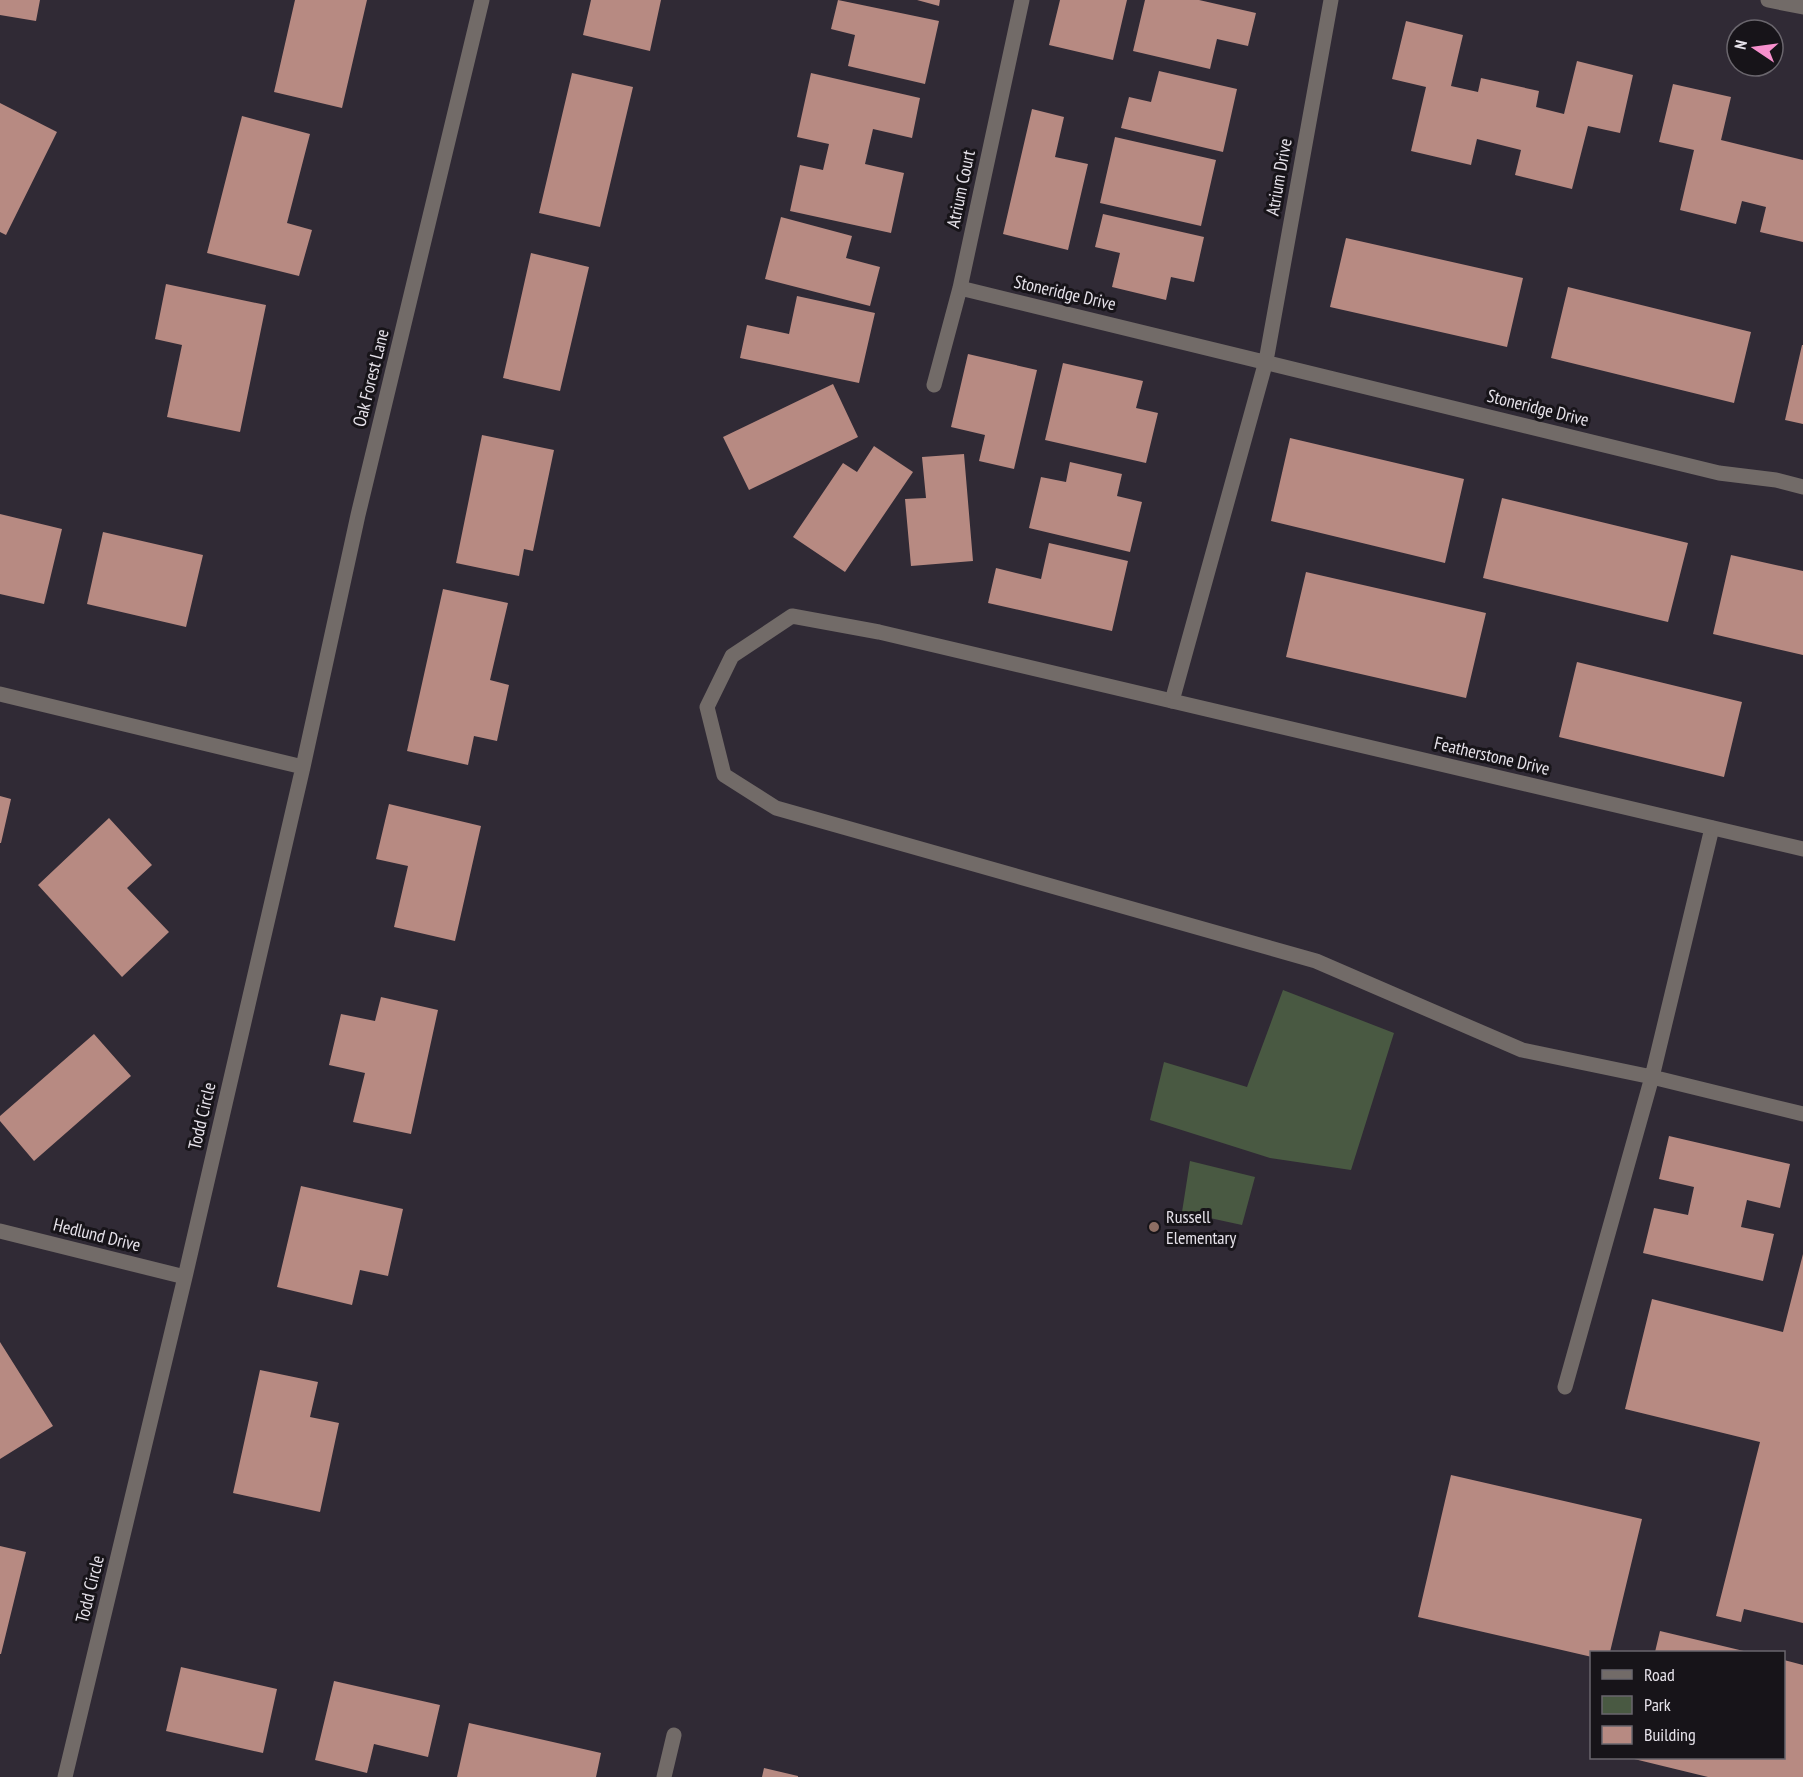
<svg xmlns="http://www.w3.org/2000/svg" width="1803" height="1777" font-family="'PT Sans Narrow',sans-serif">
<style>
.green{fill:#495942}
.building{fill:#b78a82}
.lines{fill:none;stroke-linecap:round;stroke-linejoin:round}
.lane{stroke:#726b68;stroke-width:15}
.street{stroke:#726b68;stroke-width:15}
.education-dot{fill:#8d6e63;stroke:#171419;stroke-width:2}
.labels{text-anchor:middle;stroke-width:6;stroke-linejoin:round;paint-order:stroke}
.street-label{font-size:18px;fill:#e6e2ea;stroke:#171419}
.poi-label{font-size:18px;fill:#e6e2ea;stroke:#171419;text-anchor:start}
</style>
<rect width="100%" height="100%" fill="#302a35"/>
<path class="green" d="M1283,990L1394,1033L1351,1170L1270,1158L1150,1120L1164,1062L1247,1087Z
M1190,1161L1255,1177L1242,1225L1182,1212Z"/>
<path class="building" d="M0,0H40L36,21L0,15Z
M295,0H367L342,108L274,92Z
M591,0H661L650,51L583,35Z
M838,0L939,21L925,84L848,66L855,35L831,29Z
M917,0H940L939,6Z
M1060,0H1127L1113,60L1049,45Z
M1145,0H1199L1256,13L1248,46L1217,39L1210,69L1133,51Z
M1406,21L1463,35L1451,86L1478,92L1481,78L1539,91L1536,107L1564,114L1577,61L1633,75L1620,133L1588,126L1572,189L1515,175L1521,150L1477,139L1471,165L1411,151L1426,87L1392,79Z
M1159,71L1237,89L1223,152L1121,128L1129,97L1151,102Z
M572,73L633,87L600,227L539,213Z
M811,73L920,98L912,138L873,129L865,164L904,173L891,233L790,211L800,165L823,170L829,144L797,137Z
M1673,84L1731,97L1721,140L1803,160V242L1760,232L1766,207L1742,201L1736,224L1680,210L1694,150L1659,142Z
M0,103L57,132L6,235L0,232Z
M1032,109L1064,117L1055,157L1088,164L1068,250L1003,234Z
M242,116L310,134L287,223L312,230L299,276L207,253Z
M1115,137L1216,160L1201,226L1100,203Z
M1103,214L1204,237L1194,282L1171,277L1166,300L1112,287L1120,253L1095,247Z
M781,217L852,236L846,258L880,267L870,306L765,279Z
M1346,238L1523,278L1507,347L1330,307Z
M531,253L589,267L560,391L503,378Z
M166,284L266,305L240,432L167,417L182,345L155,339Z
M1568,287L1751,332L1734,403L1551,358Z
M797,296L875,313L859,383L740,358L747,325L789,334Z
M1802,345H1803V424L1785,420Z
M968,354L1037,370L1014,469L979,461L985,435L951,427Z
M1063,363L1143,381L1136,408L1158,413L1146,463L1045,440Z
M833,384L858,437L749,490L723,437Z
M482,435L554,450L533,551L524,549L519,576L456,563Z
M1290,438L1464,479L1445,563L1271,521Z
M874,446L913,472L845,572L793,537L843,463L857,472Z
M964,454L973,561L911,566L905,499L926,498L922,457Z
M1070,462L1122,474L1117,496L1142,502L1130,552L1029,528L1041,477L1066,482Z
M1502,498L1688,543L1668,622L1483,578Z
M0,514L62,529L44,604L0,594Z
M103,532L203,555L186,627L87,604Z
M1049,543L1128,561L1112,631L988,603L996,568L1041,579Z
M1731,555L1803,571V655L1713,634Z
M1306,572L1486,613L1466,698L1286,657Z
M443,589L508,603L490,680L509,685L497,741L474,736L468,765L407,751Z
M1577,662L1742,702L1724,777L1559,737Z
M0,796L11,799L1,843H0Z
M389,804L481,826L455,941L394,927L408,866L376,859Z
M109,818L152,865L127,888L169,932L122,977L38,885Z
M381,997L438,1010L411,1134L353,1122L365,1073L329,1065L341,1014L375,1021Z
M94,1034L131,1076L34,1161L0,1121V1116Z
M1669,1136L1790,1164L1780,1208L1747,1200L1741,1227L1774,1234L1763,1281L1643,1253L1654,1208L1688,1215L1694,1187L1659,1179Z
M301,1186L403,1209L388,1276L360,1270L352,1305L277,1287Z
M1803,1254V1623L1744,1609L1741,1622L1716,1616L1760,1442L1625,1409L1652,1299L1783,1332Z
M0,1342L53,1426L0,1459Z
M260,1370L318,1382L310,1417L339,1423L320,1512L233,1493Z
M1451,1475L1642,1519L1610,1652H1592V1657L1418,1617Z
M0,1546L26,1552L1,1654H0Z
M1660,1631L1748,1652H1655Z
M1784,1660L1803,1665V1777H1708L1630,1758H1784Z
M181,1667L277,1689L263,1753L166,1731Z
M334,1681L440,1705L428,1757L374,1744L367,1773L315,1760Z
M469,1723L601,1753L596,1777H457Z
M764,1768L798,1776V1777H762Z"/>
<g class="lines">
<path class="lane" d="M1172,701L879,632L792,616L732,656L707,707L724,775L776,808L1316,961L1522,1050L1652,1077L1803,1114
M1565,1387L1652,1077L1712,828"/>
<path class="street" d="M1331,0L1266,361L1172,701L1803,849
M1768,0L1803,7
M960,288L1719,473L1776,480L1803,487
M934,385L960,288L1022,0
M0,694L303,767
M0,1231L185,1277
M65,1777L185,1277L303,767L358,515L482,0
M664,1777L674,1735"/>
</g>
<circle class="education-dot" cx="1154" cy="1227" r="6"/>
<g class="labels">
<g class="street-label">
<text transform="translate(1279 177) rotate(-80)" y="6">Atrium Drive</text>
<text transform="translate(961 189) rotate(-78)" y="6">Atrium Court</text>
<text transform="translate(1065 293) rotate(13)" y="6">Stoneridge Drive</text>
<text transform="translate(371 378) rotate(-76)" y="6">Oak Forest Lane</text>
<text transform="translate(1538 408) rotate(14)" y="6">Stoneridge Drive</text>
<text transform="translate(1492 756) rotate(13)" y="6">Featherstone Drive</text>
<text transform="translate(202 1116) rotate(-77)" y="6">Todd Circle</text>
<text transform="translate(97 1235) rotate(14)" y="6">Hedlund Drive</text>
<text transform="translate(90 1589) rotate(-76)" y="6">Todd Circle</text>
</g>
<g class="poi-label">
<text x="1166" y="1223">Russell<tspan x="1166" dy="21">Elementary</tspan></text>
</g>
</g>
<rect x="1590" y="1651" width="195" height="108" fill="#171419" stroke="#6a666d" stroke-width="1.5"/>
<rect x="1602" y="1670" width="30" height="9" fill="#726b68" stroke="#6a666d" stroke-width="1.5"/>
<text x="1644" y="1681" font-size="18" fill="#e6e2ea">Road</text>
<rect x="1602" y="1696" width="30" height="18" fill="#495942" stroke="#6a666d" stroke-width="1.5"/>
<text x="1644" y="1711" font-size="18" fill="#e6e2ea">Park</text>
<rect x="1602" y="1726" width="30" height="18" fill="#b78a82" stroke="#6a666d" stroke-width="1.5"/>
<text x="1644" y="1741" font-size="18" fill="#e6e2ea">Building</text>
<g transform="translate(1755 48) rotate(283)"><circle r="28" fill="#171419" stroke="#6a666d" stroke-width="1.5"/>
<path d="M0-4.5L10 22L0 15L-10 22Z" fill="#f790cd"/>
<text y="-9" font-size="16" font-weight="bold" text-anchor="middle" fill="#e6e2ea">N</text>
</g>
</svg>
